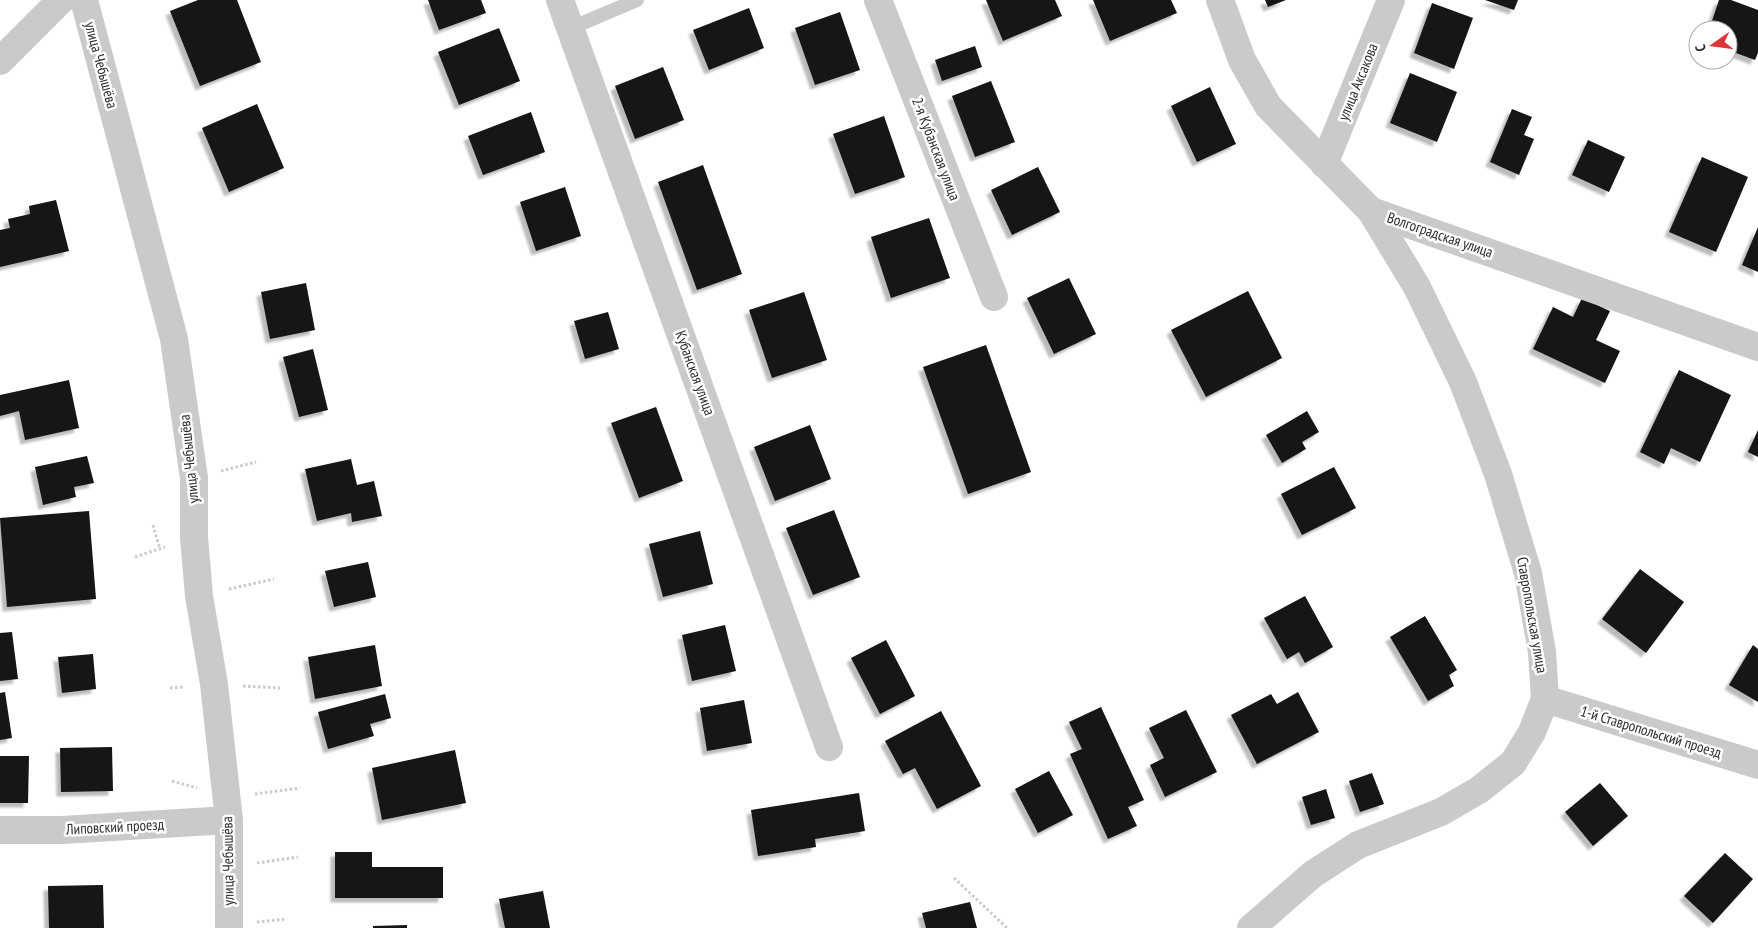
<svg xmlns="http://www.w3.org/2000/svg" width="1758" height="928" font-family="'PT Sans Narrow',sans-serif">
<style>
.building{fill:#141414;filter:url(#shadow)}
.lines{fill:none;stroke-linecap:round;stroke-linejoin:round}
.path{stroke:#cacaca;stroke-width:3;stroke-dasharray:2.5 2.5;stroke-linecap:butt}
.service{stroke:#cacaca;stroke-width:14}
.minor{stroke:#cacaca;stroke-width:28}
.labels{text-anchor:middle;stroke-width:5;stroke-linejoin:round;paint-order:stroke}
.street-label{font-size:15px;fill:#2d2d2d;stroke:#fff}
</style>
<defs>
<filter id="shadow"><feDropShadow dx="-4.5" dy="4.5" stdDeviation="1" flood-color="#0004"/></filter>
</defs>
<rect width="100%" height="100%" fill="#fff"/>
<path class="building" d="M198,0H237L261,62L200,86L170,11Z
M428,0H481L486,13L439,30Z
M986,0H1055L1062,16L1003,41Z
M1093,0H1171L1177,13L1110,41Z
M1265,0H1286L1268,7Z
M1485,0H1518L1514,10Z
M1719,0H1731L1758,10V53L1755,60L1728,50V30H1709Z
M1432,3L1473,18L1454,69L1414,53Z
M749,8L764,48L709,70L693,30Z
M840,12L860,70L815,85L795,28Z
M499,28L520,81L459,105L438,52Z
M975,46L982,67L942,81L935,60Z
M663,67L684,120L635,139L615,86Z
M1410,73L1457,92L1437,142L1390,123Z
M991,81L1015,142L975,157L952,96Z
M1210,87L1236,144L1197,162L1171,106Z
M257,104L284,168L229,192L202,128Z
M1512,109L1532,117L1524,135L1534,139L1519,175L1490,162Z
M531,112L545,152L483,175L468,136Z
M884,116L905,177L855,194L833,134Z
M1588,140L1625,157L1609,192L1572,175Z
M1702,157L1748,177L1716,252L1669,232Z
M703,165L742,274L697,290L658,182Z
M1038,167L1060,212L1012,235L991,190Z
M565,187L581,236L536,251L520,202Z
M56,200L69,251L0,267V230L10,228L8,219L30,214L29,206Z
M929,218L950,278L891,298L871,237Z
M1758,227V272L1742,265Z
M1069,278L1096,334L1054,354L1027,298Z
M306,283L315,330L270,339L261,292Z
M1248,291L1282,358L1206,397L1171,330Z
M804,292L827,360L772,378L749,310Z
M1582,298L1610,311L1596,340L1620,351L1605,383L1533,349L1553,307L1573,317Z
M608,312L619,349L585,359L574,321Z
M986,345L1031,472L968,494L923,367Z
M313,349L328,410L299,417L283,357Z
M1679,370L1731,395L1700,462L1671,448L1664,464L1640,452Z
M69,380L79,428L25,440L19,411L0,416V395Z
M656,407L683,481L639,498L611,423Z
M1307,411L1319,432L1302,442L1306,449L1282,463L1266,435Z
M810,425L831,479L775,501L754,447Z
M1758,430V457L1748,452Z
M87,456L94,483L74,487L76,497L43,505L35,467Z
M351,459L357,485L374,481L382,516L352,522L351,513L317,521L305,469Z
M1334,467L1356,508L1302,535L1281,494Z
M834,510L860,577L813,595L786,528Z
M89,511L96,599L7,607L0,518Z
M700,531L713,584L663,597L649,544Z
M368,562L376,597L334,607L325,571Z
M1640,569L1684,602L1646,653L1602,619Z
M1305,596L1333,647L1305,663L1299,652L1287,659L1264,618Z
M1425,616L1457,670L1449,675L1454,686L1428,701L1390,637Z
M725,625L736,671L692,681L682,635Z
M12,632L18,679L0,681V633Z
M886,640L915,696L880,714L851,658Z
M375,645L382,686L315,699L308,657Z
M1753,645L1758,649V702L1729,685Z
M93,654L96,689L62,693L58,657Z
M5,692L12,738L0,740V693Z
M1298,692L1319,732L1257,764L1231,715L1271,694L1277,704Z
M385,694L391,718L370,724L374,736L328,749L318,712Z
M744,700L752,743L707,751L700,708Z
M1101,707L1144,800L1128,807L1137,826L1108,839L1070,754L1082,749L1069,722Z
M1186,710L1217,772L1165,797L1150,765L1164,758L1149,728Z
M941,711L981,786L937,809L915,768L903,774L885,741Z
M112,747L113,791L61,792L60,748Z
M455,750L466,803L382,820L372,768Z
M0,756H29L28,803H0Z
M1049,771L1073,815L1038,833L1015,789Z
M1372,773L1384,804L1360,812L1349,781Z
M1600,783L1628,816L1593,846L1565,812Z
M1326,789L1335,818L1311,825L1302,797Z
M859,793L865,831L815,839L816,847L758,856L751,810Z
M335,852H372V867H443V898H335Z
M1725,853L1753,879L1713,923L1684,896Z
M103,885L104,928H49L48,886Z
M543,891L550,928H505L499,899Z
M970,902L977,928H926L922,913Z
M407,925V928H373V926Z"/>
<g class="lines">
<path class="path" d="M221,471L256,462
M153,525L160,549
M135,557L165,547
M229,589L274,579
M243,686L280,688
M170,688L184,687
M172,781L197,788
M255,794L300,788
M257,863L298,857
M954,878L1007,928
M257,922L287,919"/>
<path class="service" d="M571,28L637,0"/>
<path class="minor" d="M84,0L174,339L194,478V537L199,596L214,684L229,820V928
M560,0L829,747
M878,0L994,297
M1220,0L1242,60L1268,106L1371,211L1758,347
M0,61L61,0
M1324,164L1391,0
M1545,699L1758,765
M0,830H62L229,820
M1251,928L1313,874L1358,845L1441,812L1479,790L1513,763L1532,732L1545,699L1542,652L1528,573L1498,474L1463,382L1417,287L1371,211"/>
</g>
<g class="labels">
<g class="street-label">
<text transform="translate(101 65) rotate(75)" y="5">улица Чебышёва</text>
<text transform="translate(1358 82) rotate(-68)" y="5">улица Аксакова</text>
<text transform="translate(936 149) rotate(69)" y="5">2-я Кубанская улица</text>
<text transform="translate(1440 235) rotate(19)" y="5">Волгоградская улица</text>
<text transform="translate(695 373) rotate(70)" y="5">Кубанская улица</text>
<text transform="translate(189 459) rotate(-96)" y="5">улица Чебышёва</text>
<text transform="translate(1532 615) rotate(80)" y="5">Ставропольская улица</text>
<text transform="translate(1651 732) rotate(17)" y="5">1-й Ставропольский проезд</text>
<text transform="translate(115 827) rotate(-3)" y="5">Липовский проезд</text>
<text transform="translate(228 861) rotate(-91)" y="5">улица Чебышёва</text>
</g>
</g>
<g transform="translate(1713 45) rotate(256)"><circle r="24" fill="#ffffff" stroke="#ababab"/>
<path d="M0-4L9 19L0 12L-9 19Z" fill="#dd363a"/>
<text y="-8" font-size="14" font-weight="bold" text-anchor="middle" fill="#2d2d2d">С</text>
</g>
</svg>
